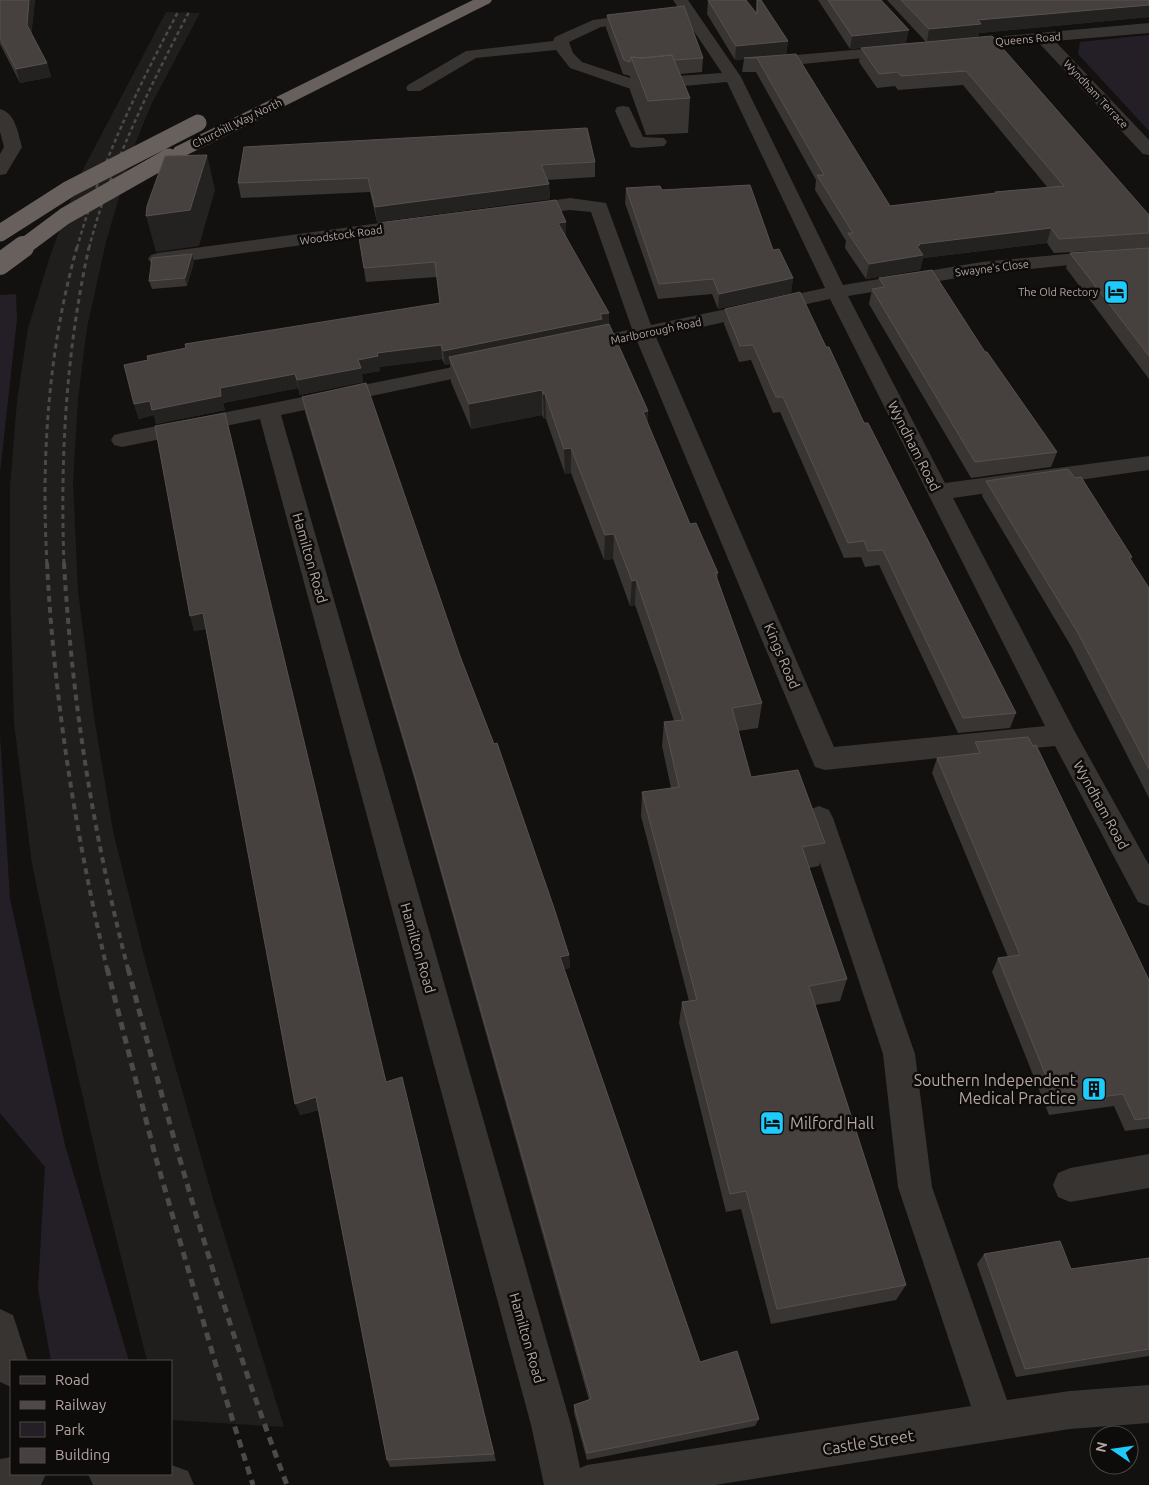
<svg xmlns="http://www.w3.org/2000/svg" width="1149" height="1485" font-family="Ubuntu,sans-serif">
<style>
.built{fill:#1f1e1c}
.green{fill:#241f27}
.lines{fill:none;stroke-linecap:round;stroke-linejoin:round}
.minor{fill:#373431;fill-rule:evenodd}
.highway{fill:#68605d;fill-rule:evenodd}
.rail-far3{stroke:#4e4946;stroke-width:2.5;stroke-dasharray:4 3;stroke-linecap:butt}
.rail-far2{stroke:#4e4946;stroke-width:3;stroke-dasharray:5 4;stroke-linecap:butt}
.rail-far1{stroke:#4e4946;stroke-width:4;stroke-dasharray:6 5;stroke-linecap:butt}
.rail{stroke:#4e4946;stroke-width:5;stroke-dasharray:8 6;stroke-linecap:butt}
.highway-bridge-far1{stroke:#68605d;stroke-width:17}
.highway-bridge{stroke:#68605d;stroke-width:22}
.wall{fill:#383533}
.shaded-wall{fill:#232220}
.building{fill:#46413f;stroke:#57514e}
.labels{text-anchor:middle;stroke-width:5;stroke-linejoin:round;paint-order:stroke}
.far-street-label{font-size:11px;fill:#b4a5a1;stroke:#0d0c0b}
.far-poi-label{font-size:11px;fill:#b4a5a1;stroke:#0d0c0b;text-anchor:end}
.street-label{font-size:14px;fill:#b4a5a1;stroke:#0d0c0b}
.near-poi-label{font-size:16px;fill:#b4a5a1;stroke:#0d0c0b;text-anchor:end}
.near-street-label{font-size:16px;fill:#b4a5a1;stroke:#0d0c0b}
</style>
<rect width="100%" height="100%" fill="#121110"/>
<path class="built" d="M166,12L200,13L151,105L133,149L106,242L87,328L78,399L73,483L78,591L94,717L113,831L146,964L214,1202L284,1427L171,1420V1361H147L102,1181L60,997L32,864L14,723L10,588V487L17,401L28,328L50,256L79,177Z"/>
<path class="green" d="M1149,35V131L1078,54L1080,42Z
M16,294L17,319L0,473V295Z
M0,734L10,899L65,1145L129,1361H51L38,1289L45,1167L0,1113Z"/>
<g class="lines">
<path class="minor" d="M673,0H688L741,77L843,285L982,262L1108,250L1149,249V261H1108L982,274L848,296L945,483L1149,456V470L953,498L1074,730L1149,865V906L1138,902L1055,746L825,770L815,767L637,341L579,353L572,351L569,347L572,343L632,329L591,212L570,210L521,216L514,214L512,210L514,206L570,198L606,203L651,325L825,288L727,82L641,90L631,89L570,68L556,50L476,58L420,91H408L406,88L408,85L466,51L553,41L555,37L593,20L644,13L649,15L652,18L649,21L601,27L569,42L573,53L582,62L633,79L722,73ZM830,299L1045,726L834,747L656,337Z
M1149,23V33L1055,41L1149,140V155L1143,154L1039,43L961,50L955,48L953,45L955,42L961,40Z
M898,46L904,48L906,51L904,54L762,68L756,66L754,63L756,60L762,58Z
M623,106L629,107L631,111L643,137L664,138L667,142L664,146L637,148L631,147L615,111L617,107Z
M0,109C16,113 18,134 22,147L6,174L0,175V154L4,147L0,132Z
M417,218L424,220L426,224L424,228L158,265L151,263L148,259L151,255L158,253Z
M488,360L495,362L499,366L495,370L281,415L571,1425L580,1468L587,1465L971,1406L898,1187L883,1054L805,818L809,810L819,806L829,810L833,818L915,1054L932,1187L1007,1400L1070,1391L1149,1385V1423L1070,1429L715,1485H544L531,1425L260,419L122,447L114,445L111,440L114,435L122,433Z
M1149,1154V1188L1070,1202L1058,1197L1053,1185L1058,1173L1070,1168Z
M0,1309L13,1315L28,1361H11V1387L0,1382Z
M11,1457V1474H46L41,1485H0V1459Z
M171,1465L188,1471L194,1485H93L88,1474H171Z"/>
<path class="highway" d="M473,0H492L490,3L187,155L181,156L175,155L172,151L175,147Z"/>
<path class="rail-far3" d="M77,248C101,162 137,90 178,12
M89,248C109,169 151,84 189,12"/>
<path class="rail-far2" d="M47,564C41,458 48,350 77,247
M64,564C60,458 66,351 89,247"/>
<path class="rail-far1" d="M47,563C54,700 76,836 107,969
M64,563C72,702 93,834 128,969"/>
<path class="rail" d="M107,968L155,1155L222,1386L253,1485
M128,968C173,1142 223,1317 287,1485"/>
<path class="highway-bridge-far1" d="M0,233L69,189L198,123
M22,248L65,216L169,157"/>
<path class="highway-bridge" d="M0,264L23,247"/>
</g>
<path class="wall" d="M0,0H35L31,34L47,63L51,77L20,83L0,44Z
M708,0L756,13L757,0H761L788,41L786,55L890,206L995,194V192L1048,188L963,85L898,90L895,86L877,88L859,62L861,48L850,49L818,0H881L906,43L926,42L887,0H1149V17L979,33L978,37L1149,215V248L1054,253L1047,243L923,258L920,270L866,279L845,248L846,241L815,190L816,180L756,72H742L744,59L735,60L707,14Z
M607,15L703,58L702,72L680,74L690,98L688,133L646,135L630,90V76L623,74L606,28Z
M595,162V177L547,180L549,184L550,199L377,222L370,192L241,198L238,183Z
M626,188L662,190L773,250L793,278L791,293L718,309L712,294L658,299L625,203Z
M566,222V236L609,325L648,411L647,423L690,524L718,573L717,580L762,703L758,728L738,731L751,777L825,843L819,866L809,868L847,979L840,1001L815,1005L906,1285L896,1300L771,1324L741,1209L726,1212L679,1023L682,1002L689,1001L641,816L642,792L671,788L662,746L664,722L674,721L659,674L635,605L630,606L613,559L604,560L571,473L565,474L546,419H544L542,415L471,429L451,382L450,364L445,365L442,359L379,367L380,371L362,374L363,382L300,395L298,388L223,403L225,410L156,424L154,415L139,419L134,404L440,303L437,277L366,282L359,238L380,235L378,223Z
M1149,248V379L1066,268L1070,253Z
M194,262L187,286L152,289L149,281Z
M879,278L985,352L1057,452L1051,467L971,478L869,304L872,289L877,288Z
M725,309L826,347L864,423L1016,713L1010,728L958,733L879,565L865,567L861,557L844,558L780,412L773,413L751,360L739,362L724,324Z
M302,397L460,656L569,955L570,968L564,969L700,1362L759,1419L755,1426L587,1460L574,1413V1405L589,1400L415,781L305,412Z
M155,426L386,1082L402,1077L496,1461L390,1467L387,1460L319,1110L300,1115L206,629L194,631Z
M1075,478L1132,557L1131,560L1149,588V798L1072,648L982,496L986,481Z
M975,742L1149,980V1128L1125,1131L1114,1106L1049,1115L992,972L998,958L1008,957L932,773L937,758L971,754Z
M984,1254L1071,1269L1149,1258V1356L1016,1377L977,1264Z"/>
<path class="shaded-wall" d="M29,0H35L31,38L27,25Z
M1149,5V17L979,33L978,37L927,42L929,29L978,20Z
M909,30L906,43L850,49L852,36Z
M788,41L786,55L735,60L736,46Z
M47,63L51,77L20,83L16,69Z
M207,155L215,190L199,246L156,252L146,216Z
M549,184L550,199L377,222L375,207Z
M566,222V236L558,223Z
M1051,228L1047,243L923,258L920,270L866,279L869,264L917,246L919,244Z
M192,254L194,262L187,286L185,278Z
M793,278L791,293L718,309L719,294Z
M609,313V327L449,357L450,364L445,365L443,351Z
M441,345L442,359L379,367L380,371L362,374L363,382L300,395L297,380L377,353Z
M295,374L298,388L223,403L225,410L156,424L154,415L139,419L134,404Z
M542,390V415L471,429L469,404Z
M543,394H545L546,419H544Z
M648,411L647,436L643,412Z
M571,448V473L565,474L564,449Z
M614,534L613,559L604,560L605,535Z
M636,580L635,605L630,606L632,581Z
M203,613L208,628L194,631L190,616Z
M569,955L570,968L560,971V957Z
M316,1097L321,1109L300,1115L295,1104Z"/>
<path class="building" d="M0,0H29L27,25L47,63L16,69L0,38Z
M708,0H746L757,14V0H761L788,41L736,46Z
M828,0H881L909,30L852,36Z
M901,0H1149V5L978,20L981,24L929,29Z
M684,6L703,58L674,60L672,55L642,58L631,57L630,62L624,60L607,15Z
M992,36L1149,215V233L1059,239L1051,228L919,244L920,245L917,246L923,255L869,264L848,233H853L817,175H824L757,58H744L796,54L890,206L996,193L995,192L1064,186L966,71L901,76L898,72L879,74L861,48Z
M672,55L690,98L648,101L631,57L642,58Z
M587,128L595,162L541,165L549,184L375,207L368,178L238,183L244,147Z
M207,155L190,210L146,216L147,206L165,156Z
M750,185L773,250L779,249L793,278L719,294L713,279L659,284L626,188L660,186L662,190Z
M556,200L566,222L558,223L609,313L600,314L602,319L443,351L441,345L377,353L378,356L358,360L361,368L297,380L295,374L220,388L221,396L152,410L150,401L134,404L124,365L148,360L147,356L186,348L185,344L440,303L435,262L364,268L359,238L381,235L378,223Z
M1149,248V356L1070,253Z
M192,254L185,278L149,281L152,258Z
M932,270L985,352H987L1057,452L975,462L872,289L885,287L879,278Z
M800,292L826,347H829L864,423H868L1016,713L963,718L883,550L868,551L864,541L848,543L783,397H776L753,345L740,346L725,309Z
M609,324L648,411L643,412L690,524L696,523L718,573H715L762,703L732,708L751,777L798,770L825,843L802,847L847,979L809,986L906,1285L777,1309L746,1191L730,1194L682,1002L697,1000L642,792L679,787L664,722L683,720L660,650L636,580L632,581L614,534L605,535L571,448L564,449L545,394H543L542,390L469,404L449,357Z
M366,383L460,656L494,744L497,743L554,908L569,955L560,957L700,1362L737,1351L759,1419L587,1453L574,1405L591,1399L412,766L302,397Z
M225,413L386,1082L402,1077L494,1454L387,1460L316,1097L295,1104L203,613L190,616L155,426Z
M1068,469L1075,478L1081,477L1132,557H1129L1149,588V769L1078,633L986,481Z
M1028,737L1033,746L1036,745L1149,980V1118L1135,1120L1123,1094L1057,1103L998,958L1020,955L937,758L980,753L975,742Z
M1060,1241L1071,1269L1149,1258V1349L1025,1369L984,1254Z"/>
<defs>
<symbol id="hotel-square" viewBox="-11 -11 22 22"><rect x="-9" y="-9" width="18" height="18" rx="4" fill="#1eccfc" stroke="#0d0c0b"/><path d="M-6-4.5h1.5V1H6V5H4.5V3h-9V5H-6ZM-4 0a1.8 1.8 0 1 1 3.6 0ZM.5 0V-2.5h3Q6-2.5 6 0Z" fill="#111"/></symbol>
<symbol id="building-square" viewBox="-11 -11 22 22"><rect x="-9" y="-9" width="18" height="18" rx="4" fill="#1eccfc" stroke="#0d0c0b"/><path d="M-4-6H4V6H1V3H-1V6H-4ZM-2.5-4.3h1.7v1.8h-1.7ZM.8-4.3h1.7v1.8H.8ZM-2.5-1h1.7V.8h-1.7ZM.8-1h1.7V.8H.8Z" fill="#111"/></symbol>
</defs>
<g fill-rule="evenodd">
<use href="#hotel-square" x="1102" y="278" width="28" height="28"/>
<use href="#building-square" x="1080" y="1075" width="28" height="28"/>
<use href="#hotel-square" x="758" y="1109" width="28" height="28"/>
</g>
<g class="labels">
<g class="far-street-label">
<text transform="translate(1028 39) rotate(-5)" y="4">Queens Road</text>
<text transform="translate(1096 94) rotate(47)" y="4">Wyndham Terrace</text>
<text transform="translate(237 123) rotate(-26)" y="4">Churchill Way North</text>
<text transform="translate(341 235) rotate(-8)" y="4">Woodstock Road</text>
<text transform="translate(992 268) rotate(-7)" y="4">Swayne's Close</text>
<text transform="translate(656 331) rotate(-12)" y="4">Marlborough Road</text>
</g>
<g class="far-poi-label">
<text x="1098" y="296">The Old Rectory</text>
</g>
<g class="street-label">
<text transform="translate(914 446) rotate(63)" y="5">Wyndham Road</text>
<text transform="translate(310 558) rotate(74)" y="5">Hamilton Road</text>
<text transform="translate(782 656) rotate(67)" y="5">Kings Road</text>
<text transform="translate(1101 805) rotate(61)" y="5">Wyndham Road</text>
<text transform="translate(418 948) rotate(74)" y="5">Hamilton Road</text>
<text transform="translate(527 1338) rotate(74)" y="5">Hamilton Road</text>
</g>
<g class="near-poi-label">
<text x="1076" y="1086">Southern Independent<tspan x="1076" dy="18">Medical Practice</tspan></text>
<text x="790" y="1129" text-anchor="start">Milford Hall</text>
</g>
<g class="near-street-label">
<text transform="translate(868 1442) rotate(-9)" y="6">Castle Street</text>
</g>
</g>
<rect x="10" y="1360" width="162" height="115" fill="#0d0c0b" stroke="#504947"/>
<rect x="20" y="1376" width="25" height="8" fill="#373431" stroke="#504947"/>
<text x="55" y="1385" font-size="15" fill="#b4a5a1">Road</text>
<rect x="20" y="1401" width="25" height="8" fill="#4e4946" stroke="#504947"/>
<text x="55" y="1410" font-size="15" fill="#b4a5a1">Railway</text>
<rect x="20" y="1422" width="25" height="15" fill="#241f27" stroke="#504947"/>
<text x="55" y="1435" font-size="15" fill="#b4a5a1">Park</text>
<rect x="20" y="1448" width="25" height="15" fill="#46413f" stroke="#504947"/>
<text x="55" y="1460" font-size="15" fill="#b4a5a1">Building</text>
<g transform="translate(1114 1450) rotate(283)"><circle r="24" fill="#0d0c0b" stroke="#504947"/>
<path d="M0-4L9 19L0 12L-9 19Z" fill="#1eccfc"/>
<text y="-8" font-size="14" font-weight="bold" text-anchor="middle" fill="#b4a5a1">N</text>
</g>
</svg>
